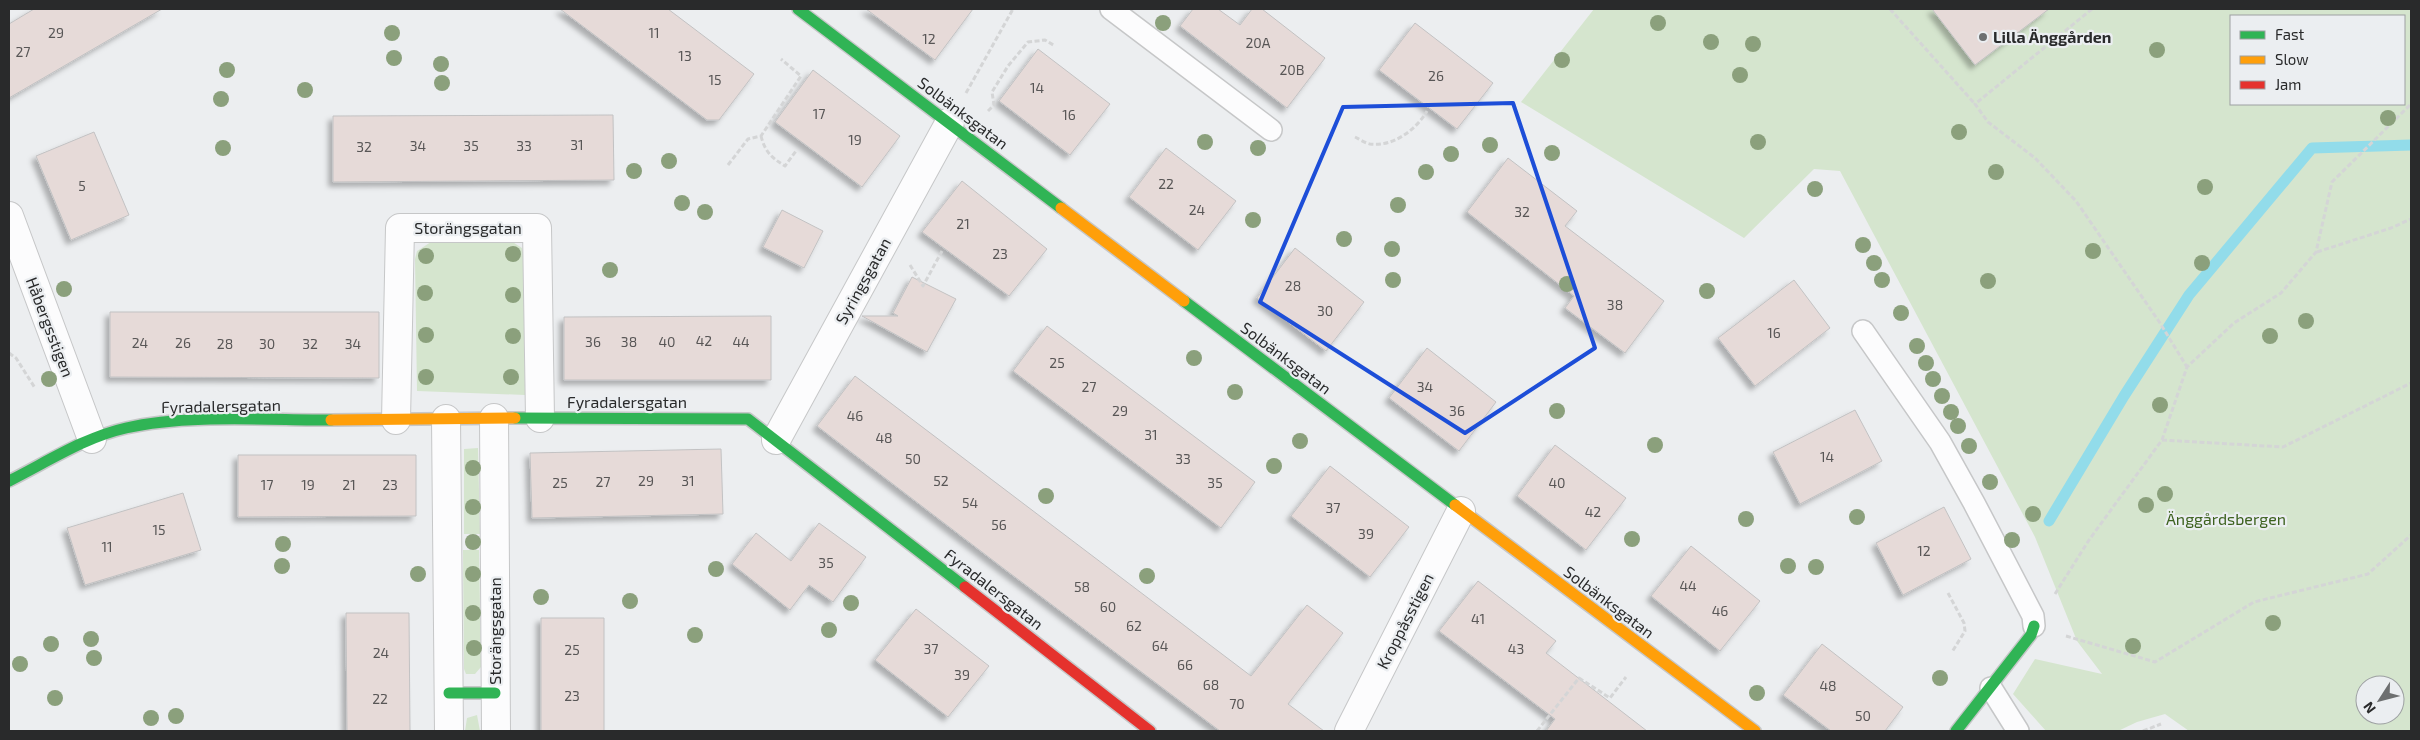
<svg xmlns="http://www.w3.org/2000/svg" width="2420" height="740" font-family="'Exo 2',sans-serif">
<style>
.green{fill:#d5e5ce;fill-rule:evenodd}
.lines{fill:none;stroke-linecap:round;stroke-linejoin:round}
.stream{stroke:#92dcea;stroke-width:11}
.building{fill:#e6dad8;stroke:#c2c2c3;filter:url(#shadow)}
.lane-casing{stroke:#c6c7c8;stroke-width:24}
.street-casing{stroke:#c6c7c8;stroke-width:30}
.fast-casing{stroke:#c6c7c8;stroke-width:14}
.slow-casing{stroke:#c6c7c8;stroke-width:14}
.jam-casing{stroke:#c6c7c8;stroke-width:14}
.path{stroke:#d4d5d6;stroke-width:3;stroke-dasharray:5 2.5;stroke-linecap:butt}
.lane{stroke:#fcfcfd;stroke-width:21}
.street{stroke:#fcfcfd;stroke-width:28}
.fast{stroke:#30b455;stroke-width:11}
.slow{stroke:#ff9f0a;stroke-width:11}
.jam{stroke:#e5322d;stroke-width:11}
.tree{fill:#8ba07c}
.marked{fill:none;stroke:#1d4ed8;stroke-width:4;stroke-linejoin:round}
.poi-dot{fill:#6d6f70;stroke:#ebeef1;stroke-width:2}
.labels{text-anchor:middle;stroke-width:4.5;stroke-linejoin:round;paint-order:stroke}
.number-label{font-size:14px;fill:#585656}
.poi-label{font-size:16px;font-weight:bold;fill:#292a2b;stroke:#ebeef1;text-anchor:start}
.street-label{font-size:16px;fill:#292a2b;stroke:#ebeef1}
.park-label{font-size:16px;fill:#3c611e;stroke:#ebeef1}
</style>
<defs>
<filter id="shadow"><feDropShadow dx="-4.5" dy="4.5" stdDeviation="2.5" flood-color="#0004"/></filter>
</defs>
<rect width="100%" height="100%" fill="#eceef0"/>
<path class="green" d="M1594,9H2411V731H2189L2165,714L2137,722L2118,731H2046L2013,694L2035,659L2102,674L2077,641L2035,537L1840,171L1814,169L1744,238L1521,102ZM2231,16H2404V104H2231ZM2365,685H2395V715H2365Z
M434,240L511,241L522,248L524,257L525,395L417,391L415,259L417,251Z
M478,448L480,534H464V449Z
M463,550H479L481,667L475,674H466L464,669Z
M477,715L480,731H465L467,718Z"/>
<g class="lines">
<path class="stream" d="M2049,521L2124,396L2189,295L2312,148L2411,145"/>
</g>
<path class="building" d="M34,9H162L9,98V24Z
M560,9H668L754,74L719,120H707Z
M866,9H973L935,60Z
M1193,9H1218L1240,25L1252,9H1262L1325,58L1287,108L1180,26Z
M1932,9H2049L1975,65Z
M1415,23L1493,83L1457,129L1379,70Z
M1038,49L1110,104L1070,155L999,101Z
M813,70L900,136L862,187L775,122Z
M613,115L614,180L333,182V116Z
M94,132L129,215L71,240L36,156Z
M1166,148L1236,201L1198,250L1129,197Z
M1508,158L1577,211L1565,226L1664,301L1625,353L1565,308L1574,296L1467,212Z
M962,181L1047,249L1009,296L922,232Z
M782,210L823,231L804,268L763,247Z
M1295,248L1364,302L1326,351L1257,298Z
M912,277L956,299L927,352L862,316H898L893,313Z
M1794,280L1830,328L1755,386L1718,338Z
M110,312H379V378L110,377Z
M771,316V380H564V317Z
M1047,326L1255,482L1221,528L1013,371Z
M1427,348L1496,402L1459,451L1389,398Z
M855,376L1251,676L1307,605L1343,633L1288,704L1324,731H1220L1003,568L817,426Z
M1855,410L1882,461L1800,504L1773,452Z
M1555,445L1626,498L1586,550L1517,496Z
M721,449L723,514L532,518L530,453Z
M238,455H416V516L238,517Z
M1330,466L1409,527L1370,577L1291,516Z
M183,493L201,550L85,585L67,528Z
M1944,507L1971,559L1903,595L1876,543Z
M819,523L866,557L833,602L809,585L790,610L732,564L756,533L791,561Z
M1691,546L1760,601L1720,651L1651,596Z
M1478,581L1556,641L1546,653L1647,731H1546L1555,719L1439,631Z
M916,609L989,666L948,717L875,660Z
M346,613H409L410,731H347Z
M541,618H604V731H541Z
M1822,644L1903,707L1885,731H1831L1783,695Z"/>
<g class="lines">
<defs>
<path id="lane" d="M1111,9L1271,130
M1863,331L1940,442L1974,503L2033,616L2034,626
M1991,688L2018,731"/>
<path id="street" d="M9,216L92,439
M494,418L496,731
M446,419L449,731
M396,420L400,228H537L540,418
M776,440L950,122
M1349,731L1461,511"/>
<path id="fast" d="M798,9L1061,208
M1184,301L1455,505
M515,418L748,419L965,587
M9,481C47,462 85,437 126,428C187,414 267,420 331,420
M449,693H495
M1956,731L2031,635L2034,626"/>
<path id="slow" d="M1061,208L1184,301
M331,420L515,418
M1455,505L1755,731"/>
<path id="jam" d="M965,587L1150,731"/>
</defs>
<use href="#lane" class="lane-casing"/>
<use href="#street" class="street-casing"/>
<use href="#fast" class="fast-casing"/>
<use href="#slow" class="slow-casing"/>
<use href="#jam" class="jam-casing"/>
<path class="path" d="M1890,9L1975,104
M2092,9L1975,104L1988,122L2035,158L2076,201L2160,323L2187,367
M966,93L1013,9
M988,111L994,105L992,92L1008,66L1028,42L1045,40L1055,46
M761,136C765,152 772,158 785,166L796,151
M1355,137C1359,139 1365,143 1370,144C1393,147 1416,130 1427,111
M728,165L748,139L761,136L801,76L781,59
M2317,252L2391,228L2411,219
M910,265L923,286L942,251
M9,353L16,358L35,388
M2162,440L2283,447L2411,383
M1948,593L1964,623L1965,631L1952,652
M2055,594L2089,540L2162,440L2187,367L2234,323L2281,293L2316,252L2332,182L2411,104
M2066,636L2155,662L2254,602L2368,574L2411,535
M1537,731L1579,678L1610,698L1626,677
M2143,731L2161,724"/>
<use href="#lane" class="lane"/>
<use href="#street" class="street"/>
<use href="#fast" class="fast"/>
<use href="#slow" class="slow"/>
<use href="#jam" class="jam"/>
</g>
<g class="tree">
<circle cx="1163" cy="23" r="8"/>
<circle cx="1658" cy="23" r="8"/>
<circle cx="392" cy="33" r="8"/>
<circle cx="1711" cy="42" r="8"/>
<circle cx="1753" cy="44" r="8"/>
<circle cx="2157" cy="50" r="8"/>
<circle cx="394" cy="58" r="8"/>
<circle cx="1562" cy="60" r="8"/>
<circle cx="441" cy="64" r="8"/>
<circle cx="227" cy="70" r="8"/>
<circle cx="1740" cy="75" r="8"/>
<circle cx="442" cy="83" r="8"/>
<circle cx="305" cy="90" r="8"/>
<circle cx="221" cy="99" r="8"/>
<circle cx="2388" cy="118" r="8"/>
<circle cx="1959" cy="132" r="8"/>
<circle cx="1205" cy="142" r="8"/>
<circle cx="1758" cy="142" r="8"/>
<circle cx="1490" cy="145" r="8"/>
<circle cx="223" cy="148" r="8"/>
<circle cx="1258" cy="148" r="8"/>
<circle cx="1552" cy="153" r="8"/>
<circle cx="1451" cy="154" r="8"/>
<circle cx="669" cy="161" r="8"/>
<circle cx="634" cy="171" r="8"/>
<circle cx="1426" cy="172" r="8"/>
<circle cx="1996" cy="172" r="8"/>
<circle cx="2205" cy="187" r="8"/>
<circle cx="1815" cy="189" r="8"/>
<circle cx="682" cy="203" r="8"/>
<circle cx="1398" cy="205" r="8"/>
<circle cx="705" cy="212" r="8"/>
<circle cx="1253" cy="220" r="8"/>
<circle cx="1344" cy="239" r="8"/>
<circle cx="1863" cy="245" r="8"/>
<circle cx="1392" cy="249" r="8"/>
<circle cx="2093" cy="251" r="8"/>
<circle cx="513" cy="254" r="8"/>
<circle cx="426" cy="256" r="8"/>
<circle cx="1874" cy="263" r="8"/>
<circle cx="2202" cy="263" r="8"/>
<circle cx="610" cy="270" r="8"/>
<circle cx="1393" cy="280" r="8"/>
<circle cx="1882" cy="280" r="8"/>
<circle cx="1988" cy="281" r="8"/>
<circle cx="1567" cy="284" r="8"/>
<circle cx="64" cy="289" r="8"/>
<circle cx="1707" cy="291" r="8"/>
<circle cx="425" cy="293" r="8"/>
<circle cx="513" cy="295" r="8"/>
<circle cx="1901" cy="313" r="8"/>
<circle cx="2306" cy="321" r="8"/>
<circle cx="426" cy="335" r="8"/>
<circle cx="513" cy="336" r="8"/>
<circle cx="2270" cy="336" r="8"/>
<circle cx="1917" cy="346" r="8"/>
<circle cx="1194" cy="358" r="8"/>
<circle cx="1926" cy="363" r="8"/>
<circle cx="426" cy="377" r="8"/>
<circle cx="511" cy="377" r="8"/>
<circle cx="49" cy="379" r="8"/>
<circle cx="1933" cy="379" r="8"/>
<circle cx="1235" cy="392" r="8"/>
<circle cx="1942" cy="396" r="8"/>
<circle cx="2160" cy="405" r="8"/>
<circle cx="1557" cy="411" r="8"/>
<circle cx="1951" cy="412" r="8"/>
<circle cx="1958" cy="426" r="8"/>
<circle cx="1300" cy="441" r="8"/>
<circle cx="1655" cy="445" r="8"/>
<circle cx="1969" cy="446" r="8"/>
<circle cx="1274" cy="466" r="8"/>
<circle cx="473" cy="468" r="8"/>
<circle cx="1990" cy="482" r="8"/>
<circle cx="2165" cy="494" r="8"/>
<circle cx="1046" cy="496" r="8"/>
<circle cx="2146" cy="505" r="8"/>
<circle cx="473" cy="507" r="8"/>
<circle cx="2033" cy="514" r="8"/>
<circle cx="1857" cy="517" r="8"/>
<circle cx="1746" cy="519" r="8"/>
<circle cx="1632" cy="539" r="8"/>
<circle cx="2012" cy="540" r="8"/>
<circle cx="473" cy="542" r="8"/>
<circle cx="283" cy="544" r="8"/>
<circle cx="282" cy="566" r="8"/>
<circle cx="1788" cy="566" r="8"/>
<circle cx="1816" cy="567" r="8"/>
<circle cx="716" cy="569" r="8"/>
<circle cx="418" cy="574" r="8"/>
<circle cx="473" cy="574" r="8"/>
<circle cx="1147" cy="576" r="8"/>
<circle cx="541" cy="597" r="8"/>
<circle cx="630" cy="601" r="8"/>
<circle cx="851" cy="603" r="8"/>
<circle cx="473" cy="613" r="8"/>
<circle cx="2273" cy="623" r="8"/>
<circle cx="829" cy="630" r="8"/>
<circle cx="695" cy="635" r="8"/>
<circle cx="91" cy="639" r="8"/>
<circle cx="51" cy="644" r="8"/>
<circle cx="2133" cy="646" r="8"/>
<circle cx="474" cy="648" r="8"/>
<circle cx="94" cy="658" r="8"/>
<circle cx="20" cy="664" r="8"/>
<circle cx="1940" cy="678" r="8"/>
<circle cx="1757" cy="693" r="8"/>
<circle cx="55" cy="698" r="8"/>
<circle cx="176" cy="716" r="8"/>
<circle cx="151" cy="718" r="8"/>
</g>
<path class="marked" d="M1513,103L1595,348L1465,433L1260,302L1343,107Z"/>
<circle class="poi-dot" cx="1983" cy="37" r="5"/>
<g class="labels">
<g class="number-label">
<text x="56" y="38">29</text>
<text x="654" y="38">11</text>
<text x="929" y="44">12</text>
<text x="1258" y="48">20A</text>
<text x="23" y="57">27</text>
<text x="685" y="61">13</text>
<text x="1292" y="75">20B</text>
<text x="1436" y="81">26</text>
<text x="715" y="85">15</text>
<text x="1037" y="93">14</text>
<text x="819" y="119">17</text>
<text x="1069" y="120">16</text>
<text x="855" y="145">19</text>
<text x="577" y="150">31</text>
<text x="418" y="151">34</text>
<text x="471" y="151">35</text>
<text x="524" y="151">33</text>
<text x="364" y="152">32</text>
<text x="1166" y="189">22</text>
<text x="82" y="191">5</text>
<text x="1197" y="215">24</text>
<text x="1522" y="217">32</text>
<text x="963" y="229">21</text>
<text x="1000" y="259">23</text>
<text x="1293" y="291">28</text>
<text x="1615" y="310">38</text>
<text x="1325" y="316">30</text>
<text x="1774" y="338">16</text>
<text x="704" y="346">42</text>
<text x="593" y="347">36</text>
<text x="629" y="347">38</text>
<text x="667" y="347">40</text>
<text x="741" y="347">44</text>
<text x="140" y="348">24</text>
<text x="183" y="348">26</text>
<text x="225" y="349">28</text>
<text x="267" y="349">30</text>
<text x="310" y="349">32</text>
<text x="353" y="349">34</text>
<text x="1057" y="368">25</text>
<text x="1089" y="392">27</text>
<text x="1425" y="392">34</text>
<text x="1120" y="416">29</text>
<text x="1457" y="416">36</text>
<text x="855" y="421">46</text>
<text x="1151" y="440">31</text>
<text x="884" y="443">48</text>
<text x="1827" y="462">14</text>
<text x="913" y="464">50</text>
<text x="1183" y="464">33</text>
<text x="646" y="486">29</text>
<text x="688" y="486">31</text>
<text x="941" y="486">52</text>
<text x="603" y="487">27</text>
<text x="560" y="488">25</text>
<text x="1215" y="488">35</text>
<text x="1557" y="488">40</text>
<text x="267" y="490">17</text>
<text x="308" y="490">19</text>
<text x="349" y="490">21</text>
<text x="390" y="490">23</text>
<text x="970" y="508">54</text>
<text x="1333" y="513">37</text>
<text x="1593" y="517">42</text>
<text x="999" y="530">56</text>
<text x="159" y="535">15</text>
<text x="1366" y="539">39</text>
<text x="107" y="552">11</text>
<text x="1924" y="556">12</text>
<text x="826" y="568">35</text>
<text x="1688" y="591">44</text>
<text x="1082" y="592">58</text>
<text x="1108" y="612">60</text>
<text x="1720" y="616">46</text>
<text x="1478" y="624">41</text>
<text x="1134" y="631">62</text>
<text x="1160" y="651">64</text>
<text x="931" y="654">37</text>
<text x="1516" y="654">43</text>
<text x="572" y="655">25</text>
<text x="381" y="658">24</text>
<text x="1185" y="670">66</text>
<text x="962" y="680">39</text>
<text x="1211" y="690">68</text>
<text x="1828" y="691">48</text>
<text x="572" y="701">23</text>
<text x="380" y="704">22</text>
<text x="1237" y="709">70</text>
<text x="1863" y="721">50</text>
</g>
<g class="poi-label">
<text x="1993" y="43">Lilla Änggården</text>
</g>
<g class="street-label">
<text transform="translate(963 113) rotate(37)" y="6">Solbänksgatan</text>
<text x="468" y="234">Storängsgatan</text>
<text transform="translate(863 281) rotate(-61)" y="6">Syringsgatan</text>
<text transform="translate(50 327) rotate(69)" y="6">Håbergsstigen</text>
<text transform="translate(1286 358) rotate(37)" y="6">Solbänksgatan</text>
<text x="627" y="408">Fyradalersgatan</text>
<text transform="translate(221 406) rotate(-1)" y="6">Fyradalersgatan</text>
<text transform="translate(994 589) rotate(38)" y="6">Fyradalersgatan</text>
<text transform="translate(1609 602) rotate(37)" y="6">Solbänksgatan</text>
<text transform="translate(1405 621) rotate(-63)" y="6">Kroppåsstigen</text>
<text transform="translate(495 631) rotate(-90)" y="6">Storängsgatan</text>
</g>
<g class="park-label">
<text x="2226" y="525">Änggårdsbergen</text>
</g>
</g>
<rect width="2420" height="740" fill="none" stroke="#292a2b" stroke-width="20"/>
<rect x="2230" y="15" width="175" height="90" fill="#ebeef1" stroke="#9da0a2"/>
<rect x="2240" y="31" width="25" height="8" fill="#30b455" stroke="#9da0a2"/>
<text x="2275" y="40" font-size="15" fill="#292a2b">Fast</text>
<rect x="2240" y="56" width="25" height="8" fill="#ff9f0a" stroke="#9da0a2"/>
<text x="2275" y="65" font-size="15" fill="#292a2b">Slow</text>
<rect x="2240" y="81" width="25" height="8" fill="#e5322d" stroke="#9da0a2"/>
<text x="2275" y="90" font-size="15" fill="#292a2b">Jam</text>
<g transform="translate(2380 700) rotate(234)"><circle r="24" fill="#ebeef1" stroke="#9da0a2"/>
<path d="M0-4L9 19L0 12L-9 19Z" fill="#6d6f70"/>
<text y="-8" font-size="14" font-weight="bold" text-anchor="middle" fill="#292a2b">N</text>
</g>
</svg>
